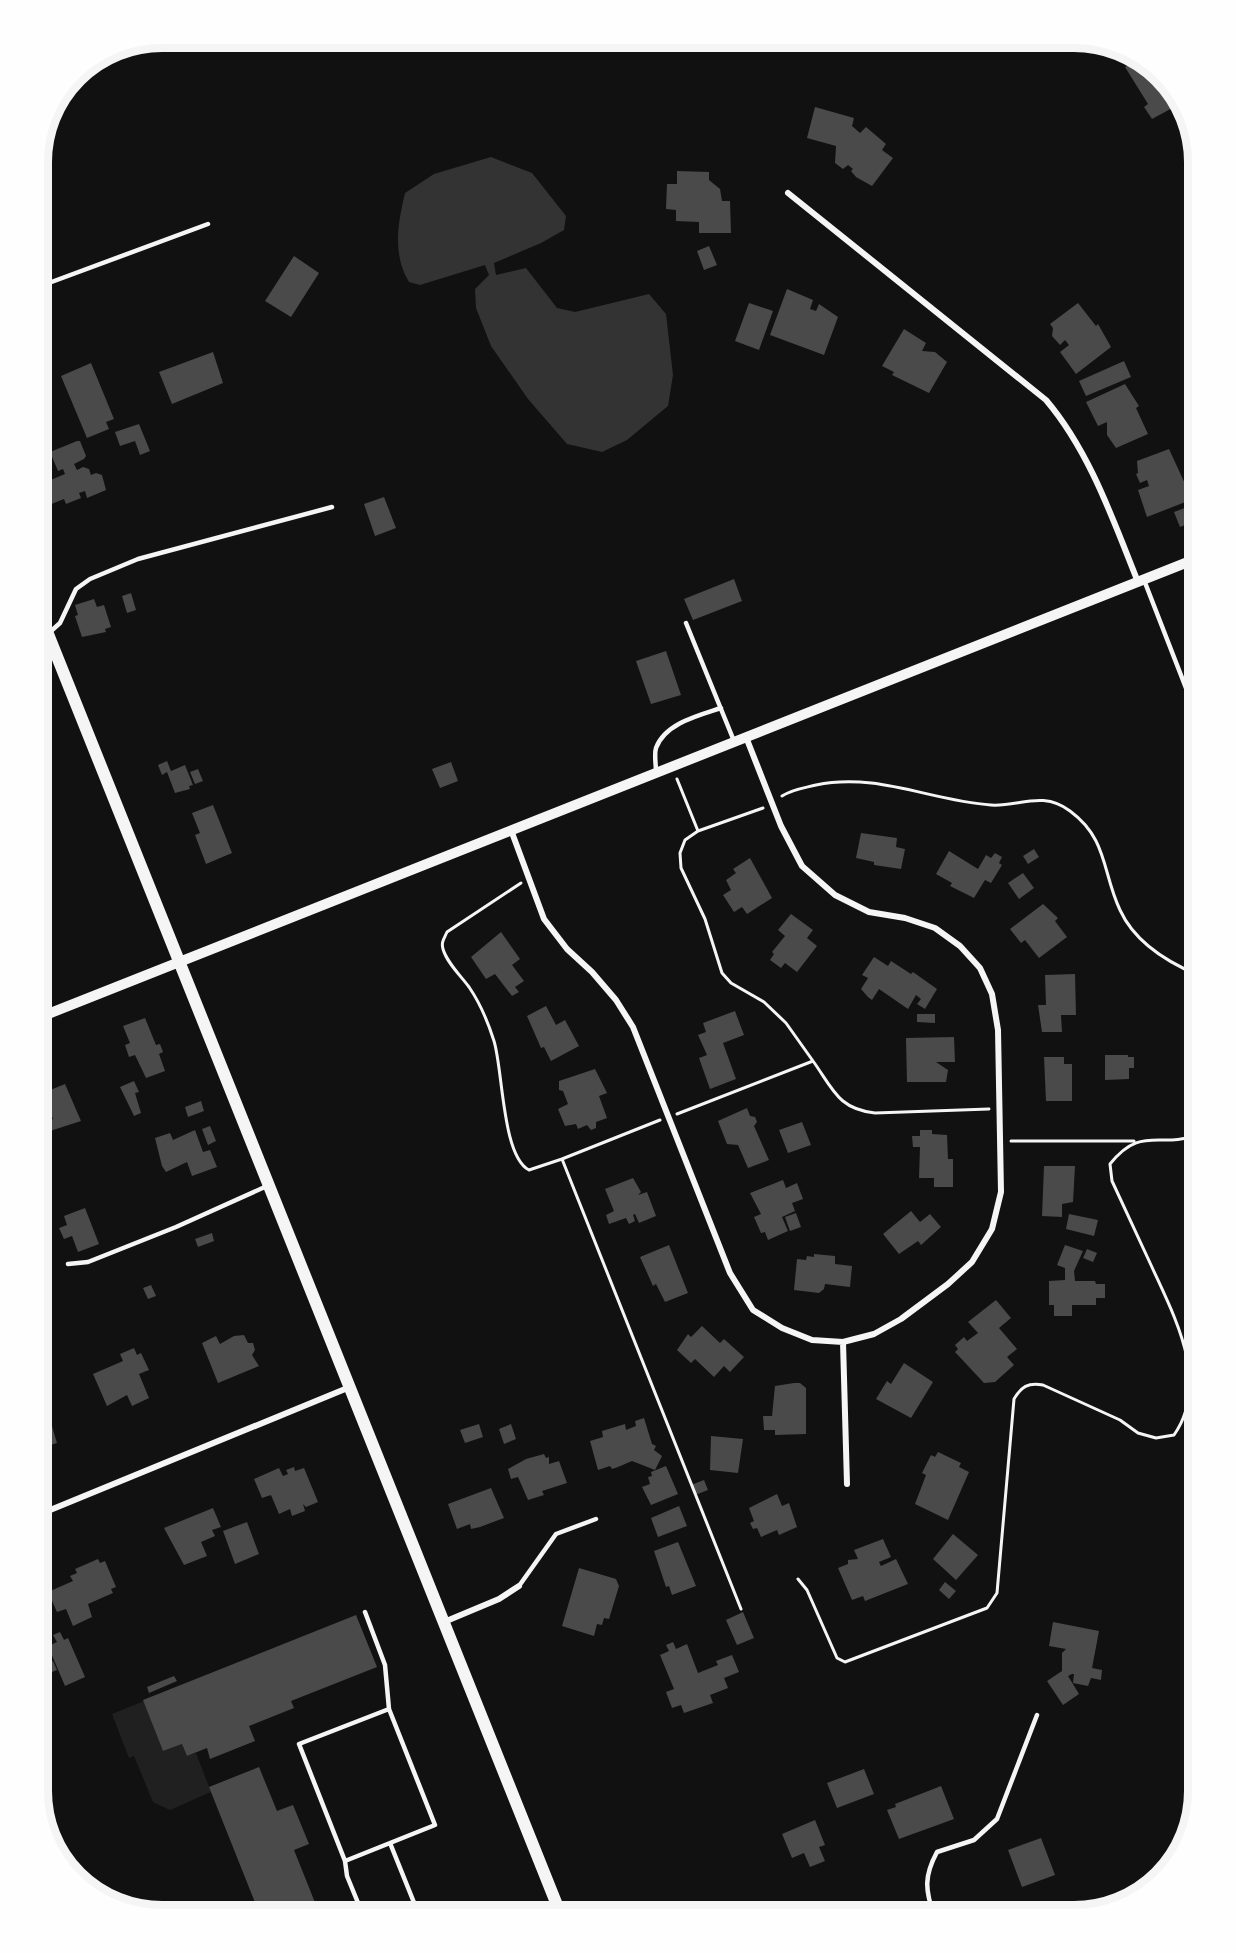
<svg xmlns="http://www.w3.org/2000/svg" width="1236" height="1953" font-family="Helvetica,sans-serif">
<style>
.green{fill:#202020}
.water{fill:#333}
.building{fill:#4a4a4a}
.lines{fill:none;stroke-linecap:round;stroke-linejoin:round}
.path{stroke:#f5f5f5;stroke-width:3}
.service{stroke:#f5f5f5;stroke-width:4.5}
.minor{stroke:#f5f5f5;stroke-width:6}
.tertiary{stroke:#f5f5f5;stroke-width:10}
.secondary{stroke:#f5f5f5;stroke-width:12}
.rim{fill:none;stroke:#f5f5f5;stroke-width:8}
</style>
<rect width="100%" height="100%" fill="#111"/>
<path class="green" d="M144,1701L163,1751L182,1744L187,1756L196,1753L211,1792L170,1810L153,1802L134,1756L129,1758L112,1714Z"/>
<path class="water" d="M491,157L532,173L566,216L564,230L541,243L494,263L496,275L526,268L557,308L575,312L649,294L666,314L673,375L668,406L627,440L602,452L567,444L528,399L491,346L476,308L475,289L489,275L485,265L420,285L409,282C392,254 398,223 405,193L434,174Z"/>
<path class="building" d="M1129,54L1143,58L1160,77L1176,106L1152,119L1144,107L1148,104L1125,67L1134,62Z
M815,107L854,118L852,126L860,133L866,127L886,144L882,150L893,158L872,186L856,177L851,171L853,169L848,165L843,169L835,163L836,146L807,138Z
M677,171L709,172V180L720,189L722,201H730L731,233H699V222L676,221V210L666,209L667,184H677Z
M1198,178V204L1189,181Z
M709,246L717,265L704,270L697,251Z
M294,256L319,273L291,317L265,301Z
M787,289L813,300L810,309L816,311L819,304L838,317L824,355L770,335Z
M749,303L773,311L759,350L735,341Z
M1078,303L1096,326L1098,324L1111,347L1076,374L1060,352L1069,345L1065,340L1060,345L1052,336L1053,328L1050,324Z
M904,329L926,343L922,351L935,352L947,362L929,393L892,375L894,372L882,366Z
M213,352L223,383L172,404L159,372Z
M1124,361L1131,377L1086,396L1079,381Z
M91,363L114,419L106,422L109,429L87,438L61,376Z
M1125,384L1139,406L1136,408L1148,434L1116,448L1107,435V422L1098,426L1086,402Z
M139,424L150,451L140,455L135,441L120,446L115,432Z
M77,441H80L86,456L84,459L74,464L77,470L83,467L89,469L91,475L96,473L102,475L106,490L87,498L85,491L79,493L81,498L66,504L64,499L44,507L39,495L44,493L41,484L65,474L63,469L58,471L50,452Z
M1169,449L1187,488L1184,489L1188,501L1147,517L1138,490L1149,486L1147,480L1140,483L1136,474L1138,473L1137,461Z
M384,497L396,528L375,536L364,504Z
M1198,503V520L1180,527L1174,512Z
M734,579L742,601L693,620L684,599Z
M131,593L136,610L127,613L122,596Z
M94,599L97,607L104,605L111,627L105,629L106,632L82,637L75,616L78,615L75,605Z
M666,651L681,695L651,704L636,661Z
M167,761L171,771L185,765L193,785L189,786L190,789L175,793L167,772L162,775L158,765Z
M451,762L458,781L440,788L432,769Z
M198,769L203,781L195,784L190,772Z
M213,805L232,853L206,864L195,835L200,833L192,813Z
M861,833L897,838L896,847L905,849L901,869L874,865V862L856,858Z
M1034,849L1039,857L1028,864L1023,856Z
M949,851L978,869L986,855L991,858L995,853L1002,857L999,863L1002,865L991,883L985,880L974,898L950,886L952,883L936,874Z
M750,858L772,898L747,914L742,907L734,912L723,895L731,890L726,880L736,873L733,869Z
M1023,873L1034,888L1019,899L1008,883Z
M1043,904L1058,918L1055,921L1067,937L1039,958L1025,940L1021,943L1010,929Z
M791,914L813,930L807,938L817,946L797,972L785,963L781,968L770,960L774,954L772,952L785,936L778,930Z
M501,932L520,959L512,965L524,981L515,987L519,992L512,996L495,974L486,979L471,957Z
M874,957L888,966L891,961L911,974L913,972L937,989L925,1009L917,1004L921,999L916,995L908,1009L879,989L872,1000L868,997L861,989L868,978L862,975Z
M1075,974L1076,1015H1061L1062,1032H1042L1038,1005H1046L1045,975Z
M546,1006L556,1025L565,1020L579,1046L551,1061L544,1047L541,1048L527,1016Z
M735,1011L744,1035L723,1043L736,1079L710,1089L699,1058L707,1055L698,1035L706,1032L703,1023Z
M917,1014H935V1023L917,1022Z
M145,1018L156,1045L160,1044L163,1052L159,1054L165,1071L146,1078L135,1055L129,1057L125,1045L130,1043L123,1026Z
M954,1037L955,1062H936L948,1070L946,1082H907L906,1038Z
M1105,1055H1128V1057H1134V1068H1129V1079L1105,1080Z
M1044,1057H1064V1064H1072V1101H1046Z
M595,1069L607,1093L599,1096L607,1118L596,1122V1128L591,1130L587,1125L578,1129L576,1124L565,1126L558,1109L568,1104L563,1091L559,1090V1081Z
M134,1081L139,1092L135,1093L141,1113L134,1116L120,1087Z
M65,1084L81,1121L50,1131L46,1122L53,1119L51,1114L38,1120V1095Z
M201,1101L204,1111L188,1117L185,1107Z
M747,1108L750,1116L755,1117L757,1122L754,1126L769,1160L748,1168L738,1145L727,1144L718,1121Z
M802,1122L811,1145L788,1153L779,1130Z
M210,1126L216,1141L208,1145L202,1129Z
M195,1130L203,1152L210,1150L217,1167L192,1176L187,1162L166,1172L162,1166L155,1138L170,1133L173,1140Z
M920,1130H932V1134L947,1135L948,1159H953V1187H934V1178H919L920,1147H913L912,1136H920Z
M1044,1166H1075L1073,1202L1062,1204V1217L1042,1216Z
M633,1178L641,1192L638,1195L647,1192L656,1216L639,1223L635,1214L633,1215L635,1221L629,1224L626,1218L609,1224L606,1215L614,1211L605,1189Z
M783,1180L786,1188L797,1183L803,1199L792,1203L795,1211L782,1217L788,1231L768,1240L765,1232L761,1233L754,1217L761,1214L750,1193Z
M85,1208L99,1244L78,1252L72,1236L64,1239L59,1228L67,1225L64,1216Z
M911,1211L920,1222L930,1214L941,1227L921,1245L918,1241L899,1254L883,1234Z
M796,1213L801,1227L790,1231L785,1217Z
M1069,1214L1098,1220L1094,1236L1066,1229Z
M212,1233L214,1241L198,1247L195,1239Z
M669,1245L688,1293L665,1302L656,1284L653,1286L640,1257Z
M1065,1245L1083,1251L1074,1271L1075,1281H1095L1096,1284H1105V1298H1096V1305H1072V1316H1054V1305H1049V1281L1065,1280V1268L1057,1265Z
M1087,1249L1097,1253L1093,1262L1083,1258Z
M814,1254L835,1256V1264L852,1266L850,1287L825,1284L824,1289L819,1293L794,1290L797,1259L806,1260L807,1256L814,1257Z
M151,1285L156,1296L148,1299L143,1288Z
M996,1300L1011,1318L999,1328L1017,1349L1007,1357L1014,1365L995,1382L984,1383L955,1352L958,1349L955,1345L964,1337L967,1341L978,1333L968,1322Z
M702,1326L720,1343L724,1339L744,1357L730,1372L724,1366L714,1377L695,1359L691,1363L677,1350L688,1334L691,1337Z
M244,1335L248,1343H253L255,1350L252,1355L259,1366L218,1383L202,1343L216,1336L220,1344L234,1336Z
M134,1348L137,1355L141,1353L149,1370L139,1374L149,1398L132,1406L127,1395L107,1406L93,1374L123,1361L120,1354Z
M904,1363L933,1382L911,1418L876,1399L887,1381L891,1384Z
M794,1383H800L806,1388V1434L775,1435V1430H764L763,1416H772L775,1386Z
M43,1396L57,1443L38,1449V1397Z
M644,1418L652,1444L656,1446L654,1450L662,1456L655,1470L632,1461L618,1467L612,1469L610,1466L598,1470L590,1441L603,1437L602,1431L625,1424L626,1430L636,1426L635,1421Z
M479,1424L483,1437L465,1443L460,1430Z
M511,1424L516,1439L504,1444L499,1429Z
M711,1436L743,1439L738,1473L710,1470Z
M938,1452L961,1463L959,1467L969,1472L948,1520L915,1504L926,1475L922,1473L931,1455L935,1457Z
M544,1454L546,1458L549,1457V1464L559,1461L567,1483L542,1491L544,1495L528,1500L518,1477L511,1479L508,1469L526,1459Z
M666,1466L678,1494L651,1505L642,1487L650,1484L648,1477L652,1476L651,1472Z
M294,1467L295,1471L304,1468L318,1502L306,1507L303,1504L305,1511L292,1516L290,1509L279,1514L271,1495L262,1498L254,1479L279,1468L283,1476L288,1474L286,1470Z
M704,1480L708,1490L695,1495L691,1485Z
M491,1488L504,1518L480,1527L471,1529L470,1524L457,1529L448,1504Z
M777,1494L782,1506L789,1503L797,1527L779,1535L777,1530L761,1537L757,1528L753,1529L750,1523L754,1521L749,1508Z
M679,1506L687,1526L658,1537L651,1518Z
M213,1508L221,1527L212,1530L215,1536L201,1542L207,1556L184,1565L164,1528Z
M247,1522L259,1554L235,1564L223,1531Z
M953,1534L978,1555L956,1580L933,1559Z
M883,1539L891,1557L879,1562L881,1566L896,1559L908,1584L865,1601L863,1596L852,1600L838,1568L848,1564V1560L858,1559L854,1550Z
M678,1542L696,1586L672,1595L669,1586L666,1587L654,1551Z
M98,1559L100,1563L105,1561L116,1587L111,1589L113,1593L88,1604L92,1617L73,1626L66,1609L57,1612L48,1592L73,1581L70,1576L77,1573L75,1569Z
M579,1568L616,1579L619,1586L609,1619L604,1618L602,1625L597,1624L594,1636L562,1626Z
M945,1582L956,1591L949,1599L939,1590Z
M743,1612L754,1638L737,1645L726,1620Z
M356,1615L377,1667L291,1701L294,1708L249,1726L255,1741L210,1759L207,1748L187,1756L182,1744L163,1751L143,1700Z
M1053,1622L1099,1631L1092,1668L1102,1670L1101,1680L1091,1678L1088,1686L1073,1683L1074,1674H1072L1068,1676L1079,1694L1063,1705L1047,1681L1062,1671V1653L1066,1649L1049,1646Z
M60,1632L64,1640L68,1638L85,1677L65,1686L48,1646L57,1642L53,1635Z
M673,1642L676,1649L687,1644L698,1673L718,1665L716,1661L732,1655L739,1672L724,1678L728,1688L710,1695L713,1703L684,1713L681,1705L672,1708L666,1692L674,1689L660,1655L669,1651L666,1645Z
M53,1661L57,1670L47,1674L43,1665Z
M174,1676L177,1681L149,1693L147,1687Z
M259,1767L277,1811L293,1805L309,1844L294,1850L320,1915H260L209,1787Z
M864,1769L874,1794L837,1808L827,1783Z
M941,1786L954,1819L899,1839L887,1810L896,1807L895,1804Z
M815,1820L825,1845L819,1847L825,1861L810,1867L804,1853L792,1858L782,1834Z
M1041,1838L1055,1875L1022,1887L1008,1850Z"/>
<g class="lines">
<path class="path" d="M677,779L698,831L763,808
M782,796C793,789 804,788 816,785C877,772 931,801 991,805C1019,807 1042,790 1070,811C1108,839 1102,872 1120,910C1135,943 1167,962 1198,975
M521,883L447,932C444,939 441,942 443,949C447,963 461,976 469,987C480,1003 488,1022 494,1041C503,1070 502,1156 529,1170L562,1159
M813,1061C833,1089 838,1109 875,1113L989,1109
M677,1114L813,1061L786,1023L764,1002L731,983L722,973L705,919L681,868L680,853L685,840L698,831
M660,1120L562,1159L741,1609
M1011,1141H1134
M798,1579L807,1590L837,1658L845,1662L987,1608L997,1593L1014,1399C1021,1387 1028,1382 1043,1385L1120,1420L1138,1433L1156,1438L1174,1435C1211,1382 1174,1316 1151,1265C1138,1237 1125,1209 1112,1181L1110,1164C1141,1125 1159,1149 1198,1135"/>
<path class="service" d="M38,287L208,224
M38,465L42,453L38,442
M1144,580L1198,719
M686,623L734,741
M50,632L60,623L76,589L90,579L138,559L332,507
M656,772C656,765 654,754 656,748C665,723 700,715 721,708
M68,1264L88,1262L176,1227L267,1186
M519,1586L556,1534L596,1519
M365,1612L385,1665L389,1709
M390,1843L419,1915
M345,1861L435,1825L389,1709L299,1744L345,1861L347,1876L363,1915
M934,1915C925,1890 924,1876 937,1852L974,1840L997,1819L1037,1715"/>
<path class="minor" d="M788,193L1046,400C1090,452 1113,520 1138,582
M511,830L544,919L567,949L592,972L616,1000L633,1027L730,1273L753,1310L782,1328L812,1340L843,1342L874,1334L901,1319L948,1284L972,1262L992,1229L1001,1192L998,1030L992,994L980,968L960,946L935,928L905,918L869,912L835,895L802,866L781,826L746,737
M843,1342L847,1484
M38,1515L350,1387
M444,1622L499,1599L519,1586"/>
<path class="tertiary" d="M38,1018L1198,558"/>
<path class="secondary" d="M38,609L561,1915"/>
</g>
<path d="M0 0H1236V1953H0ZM162 48H1074A114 114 0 0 1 1188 162V1791A114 114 0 0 1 1074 1905H162A114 114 0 0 1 48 1791V162A114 114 0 0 1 162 48Z" fill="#fefefe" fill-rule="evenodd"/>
<path class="rim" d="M162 48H1074A114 114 0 0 1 1188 162V1791A114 114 0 0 1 1074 1905H162A114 114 0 0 1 48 1791V162A114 114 0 0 1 162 48Z"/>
</svg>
